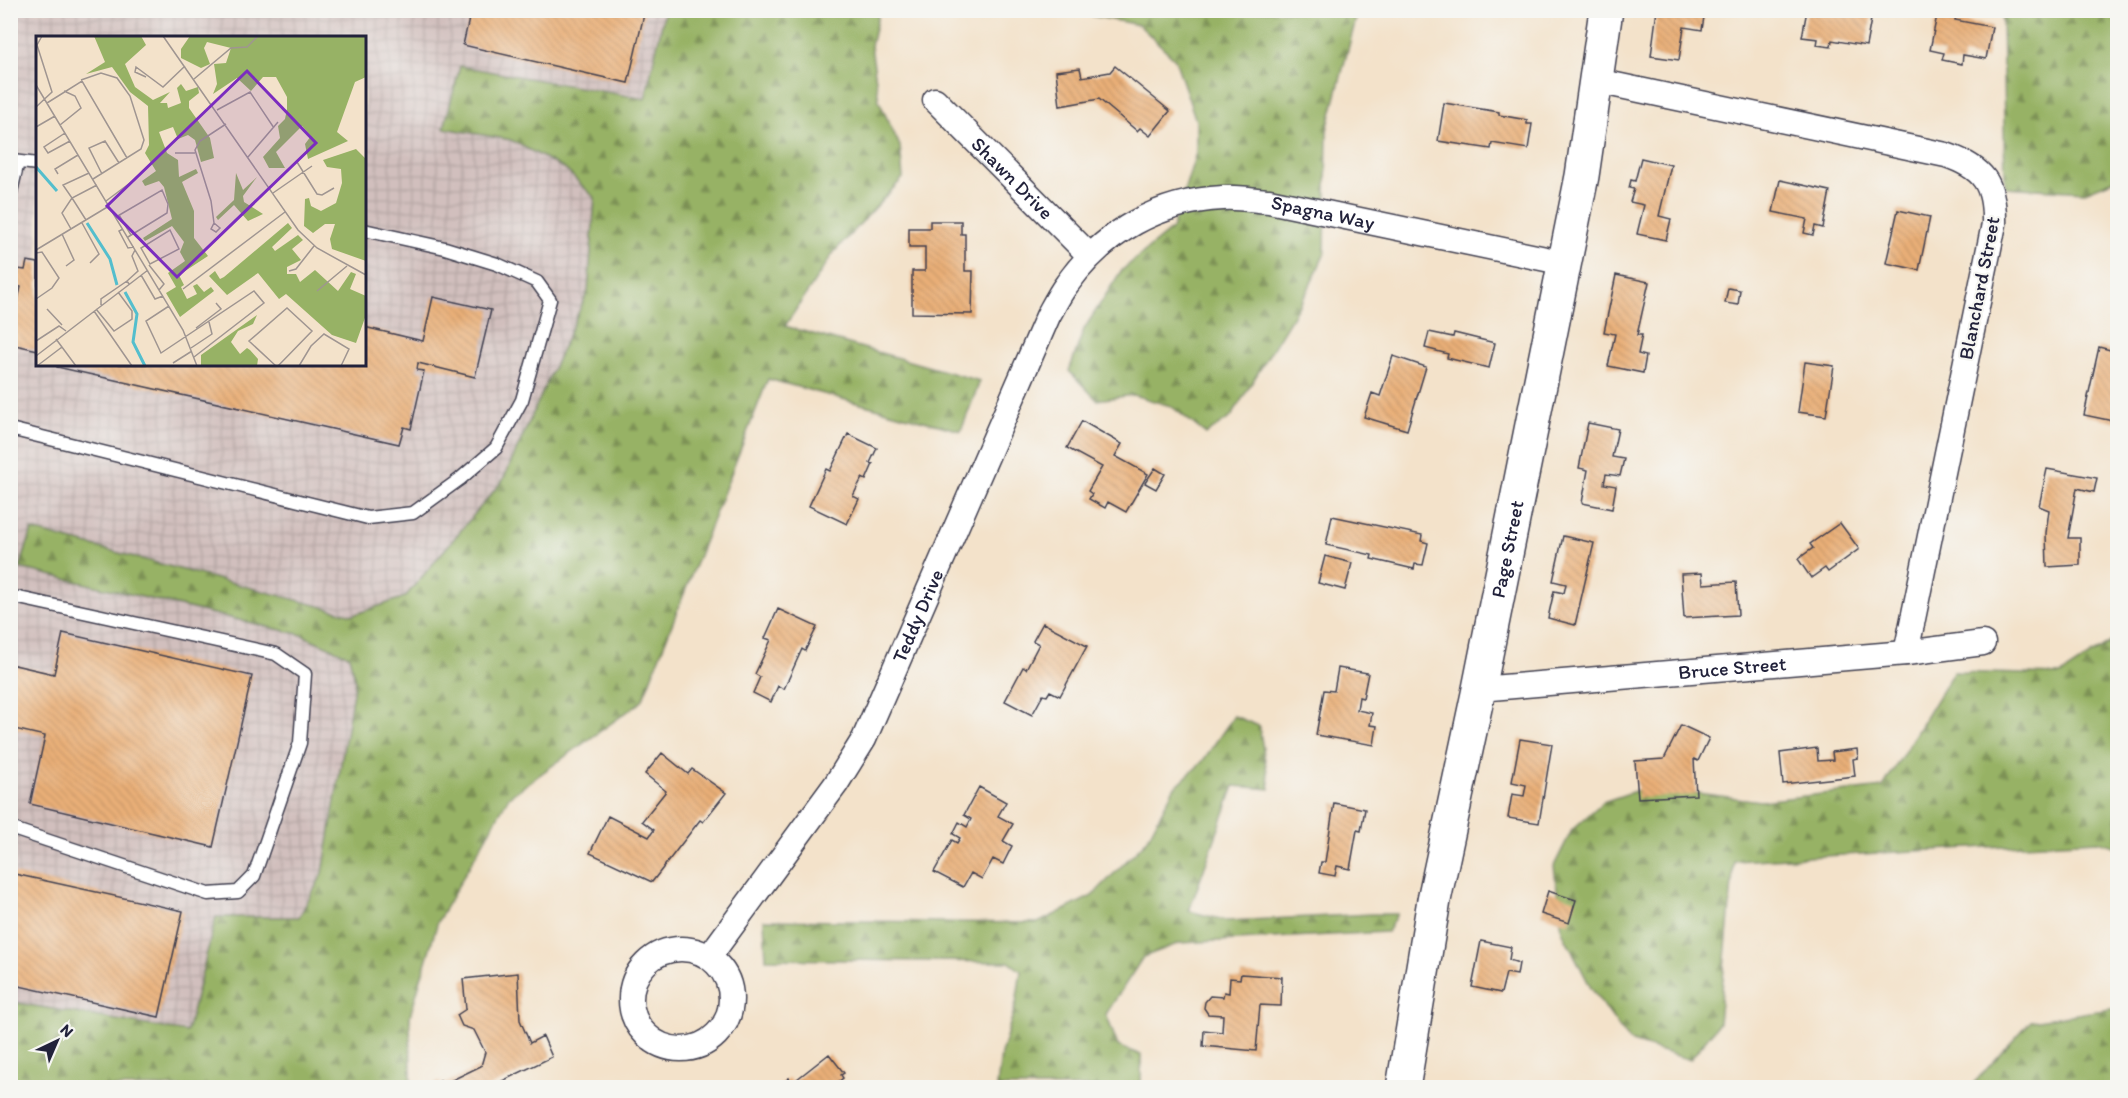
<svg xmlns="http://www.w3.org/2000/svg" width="2128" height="1098" font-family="Itim,sans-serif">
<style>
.industrial{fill:url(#industrial-grid);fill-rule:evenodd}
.forest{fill:url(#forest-firs);stroke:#5c6a50;stroke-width:1.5}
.building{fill:url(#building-back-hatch)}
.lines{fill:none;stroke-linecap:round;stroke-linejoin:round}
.service-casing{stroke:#413f50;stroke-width:15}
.minor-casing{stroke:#413f50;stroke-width:27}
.secondary-casing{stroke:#413f50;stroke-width:36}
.service{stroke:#fff;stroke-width:12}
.minor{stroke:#fff;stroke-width:24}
.secondary{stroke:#fff;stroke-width:33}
.labels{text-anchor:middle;stroke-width:4.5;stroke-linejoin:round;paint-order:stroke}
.street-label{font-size:20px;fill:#22223b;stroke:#f6f6f2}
.inset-river{fill:none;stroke:#53becd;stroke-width:3}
.inset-road{fill:none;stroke:#9f9591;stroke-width:1.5}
.view{fill:#7b2cbf;fill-opacity:0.15;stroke:#7b2cbf;stroke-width:3}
.inset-edge{fill:none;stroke:#22223b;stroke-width:3}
</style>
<defs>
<pattern id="industrial-grid" width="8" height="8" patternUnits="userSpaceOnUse" patternTransform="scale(1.5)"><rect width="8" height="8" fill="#d1bfbd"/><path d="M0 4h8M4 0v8" fill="none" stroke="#b3a4a3"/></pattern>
<pattern id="forest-firs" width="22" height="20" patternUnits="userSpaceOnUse" patternTransform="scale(1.5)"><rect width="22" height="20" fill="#97b265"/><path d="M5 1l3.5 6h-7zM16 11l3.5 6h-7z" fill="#7b9054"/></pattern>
<pattern id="building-back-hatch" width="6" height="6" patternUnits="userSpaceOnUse" patternTransform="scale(1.5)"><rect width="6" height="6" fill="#e9af77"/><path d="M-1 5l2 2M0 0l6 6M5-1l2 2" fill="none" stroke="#c89668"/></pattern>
</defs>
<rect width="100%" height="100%" fill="#f6f6f2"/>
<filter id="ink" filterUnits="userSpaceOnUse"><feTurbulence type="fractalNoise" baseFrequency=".0167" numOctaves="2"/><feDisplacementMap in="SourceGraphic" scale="12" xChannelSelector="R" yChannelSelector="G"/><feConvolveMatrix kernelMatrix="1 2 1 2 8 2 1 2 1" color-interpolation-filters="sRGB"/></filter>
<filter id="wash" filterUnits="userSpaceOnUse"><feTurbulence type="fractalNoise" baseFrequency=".008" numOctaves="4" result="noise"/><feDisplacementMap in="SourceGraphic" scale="24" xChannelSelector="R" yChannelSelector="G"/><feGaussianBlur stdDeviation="1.35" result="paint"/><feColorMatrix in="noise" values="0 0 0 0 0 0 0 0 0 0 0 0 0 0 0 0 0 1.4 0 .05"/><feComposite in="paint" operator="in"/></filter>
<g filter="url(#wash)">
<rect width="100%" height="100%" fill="#f3e2ca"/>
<path class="industrial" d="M10,11H770L258,1083L11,1017ZM38,38H364V364H38Z"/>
<path class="forest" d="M665,11H879L871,46L879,101L900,146L903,178L834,252L785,326L980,381L961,431L768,379L642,701L509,797L438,921L410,1016L411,1087H11V1002L187,1032L216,917H299L323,873L355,680L349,656L302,635L20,568L32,530L353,615L405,597L503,480L588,291L595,198L565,169L511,140L444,128L460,66L645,99Z
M1067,11H1358L1327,130L1325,253L1306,294L1231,417L1206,434L1171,406L1133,395L1097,400L1069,371L1084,329L1121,271L1172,229L1196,153V121L1175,59L1139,25Z
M2002,11H2117V179L2085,192L2005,187Z
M2117,638V847L2098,841L1734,861L1719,1023L1690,1060L1629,1041L1591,988L1562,931L1554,866L1572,830L1603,802L1647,787L1761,801L1883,787L1953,672L2061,675Z
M1234,716L1259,726L1270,789L1234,786L1189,911L1228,921L1372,914H1397L1387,932L1180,943L1143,957L1106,1014L1118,1046L1141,1055V1087H997L1001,1054L1016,1004L1021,971L1009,962L766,959L764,920L1038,923L1092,896L1147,840L1174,788L1202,762Z
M2117,1008V1087H1970L2031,1021Z"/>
<g id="blocks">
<path class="building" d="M471,10H645L628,83L463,45Z
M1657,10H1705L1702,30L1684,27L1679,60L1651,56Z
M1807,10H1849L1872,14L1866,46L1832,40L1831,47L1817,45L1818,39L1802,37Z
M1938,10H1957L1955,20L1992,27L1986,59L1963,55L1962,64L1942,60L1944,53L1930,50Z
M1115,66L1170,111L1150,136L1140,128L1137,131L1099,99L1060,106L1056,71L1080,68L1082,77L1110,72Z
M1444,103L1499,112V115L1527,120V124H1532L1528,149L1492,143L1491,149L1438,141Z
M1641,158L1671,165L1659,216L1671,219L1666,240L1637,234L1644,205L1630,202L1634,189L1629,188L1631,180L1635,181Z
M1780,180L1830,191L1823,228L1815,226L1813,235L1804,233L1807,219L1773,212Z
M1898,210L1930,217L1919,270L1886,263Z
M930,221H961V234H965V271H973L972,314L912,313V271H925V247H909V228H930Z
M27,261L38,263V350L10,344V332L21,287L14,285L18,269L25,270Z
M1616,275L1649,282L1637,335H1642L1638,354L1646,356L1643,373L1608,366L1615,334L1604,332Z
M1728,288L1740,290L1738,305L1725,303Z
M433,297L491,310L475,377L418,363L417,370L424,371L411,429L404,427L399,444L57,367L58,364H364V327L423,341Z
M1429,332L1453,337L1454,333L1495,343L1489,368L1447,358L1448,354L1425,348Z
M2099,347L2118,352V422L2084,415Z
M1393,356L1426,367L1407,430L1364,417L1372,393L1380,396Z
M1805,362L1834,366L1826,416L1798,412Z
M1082,421L1122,444L1115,456L1148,474L1126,512L1108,502L1105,508L1089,499L1092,494L1088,491L1102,467L1067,448Z
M1588,423L1618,429L1612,457L1624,459L1620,476L1606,474L1604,484L1616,486L1612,509L1582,503L1588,470L1579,468Z
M848,434L877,448L870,463L873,464L866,480L862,478L853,496L859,499L847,524L809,506L826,469L830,471Z
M1155,468L1165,474L1156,489L1145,483Z
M2047,469L2097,478L2094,492L2077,488L2068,538H2080V565L2047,567L2046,533L2049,510L2039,506Z
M1332,516L1422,535L1421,541L1428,543L1423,565L1415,564L1414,569L1371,559L1372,555L1326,545Z
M1840,523L1859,549L1828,572L1825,568L1811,578L1798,559L1813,548L1810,544Z
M1563,536L1594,543L1575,625L1548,618L1554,591L1564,593L1566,584L1553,581Z
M1325,556L1352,563L1345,590L1318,583Z
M1702,573L1703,584L1736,582L1738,615L1684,618L1681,574Z
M778,609L817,627L805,651L802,649L784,689L778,686L771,702L753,693L760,677L755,674L771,640L765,638Z
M1043,623L1087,646L1060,696L1050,691L1047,696L1043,695L1032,715L1005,701L1023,667L1026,669L1039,644L1033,641Z
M63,633L252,676L213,847L30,804L45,736L10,728V664L54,674Z
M1338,668L1368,673L1363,698L1359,697L1357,710L1372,713L1370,725L1377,726L1374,745L1316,735L1324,690L1334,691Z
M1681,725L1709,738L1698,761L1694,759L1696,795L1638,798L1635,761L1664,759Z
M1520,739L1552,744L1539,823L1508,818L1512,794L1524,796L1526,785L1512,782Z
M1817,748L1818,761L1833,760L1832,752L1857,749L1858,758L1853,759L1855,776L1783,784L1780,753Z
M662,753L688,774L692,769L726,793L703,822L700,820L652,882L590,853L608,816L649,837L654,830L642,821L666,791L645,774Z
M979,787L1006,802L998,816L1013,824L1003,841L1012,846L1003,864L993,859L982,879L971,873L963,887L934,872L952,840L957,843L960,838L953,834L959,822L967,827L971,819L964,815Z
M1334,803L1365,809L1361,831L1357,830L1350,869L1337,866L1335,876L1319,873L1321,862H1325Z
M10,873L183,911L159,1017L10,984Z
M1548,891L1576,900L1569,923L1541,914Z
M1481,941L1511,947L1509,960L1519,963L1517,975L1506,973L1501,993L1472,987Z
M518,973L520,1020L530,1043L543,1036L552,1057L488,1088H427L440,1081L442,1085L481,1066L485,1052L474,1030L462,1026L457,1015L466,1009L463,979Z
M1241,974L1282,977L1281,1006L1260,1005L1256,1051L1203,1046L1204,1030L1222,1032L1223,1015L1208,1014L1204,1008L1205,1002L1210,996L1223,997L1224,992L1229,993L1230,978L1240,979Z
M829,1054L844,1073L841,1075L843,1078L831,1088H777L789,1078L792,1083Z"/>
</g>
</g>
<g filter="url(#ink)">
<use href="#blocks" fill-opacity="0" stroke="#413f50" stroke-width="1.5"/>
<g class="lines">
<defs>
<path id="service" d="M12,161L38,164
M10,196L18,162
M10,429L368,518L413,513L460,479L496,448L522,400L550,300L537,282L497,264L445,248L364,230
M10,596L276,654L305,674L300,743L254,876L238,892L208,894L10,828"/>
<g id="minor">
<path d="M1597,81L1946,155C1984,168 1995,184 1994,224L1906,653"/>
<path id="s1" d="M935,100L1090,256"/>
<path id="s2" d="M1479,689L1906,653L1983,643"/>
<circle cx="681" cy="999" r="50"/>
<path id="s3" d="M709,957L836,784L864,739L1048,316C1054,305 1060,293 1067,284C1104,232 1159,201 1223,198C1238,197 1254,200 1269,201L1565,263"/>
</g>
<g id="secondary">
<path id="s4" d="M1403,1088L1434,900L1479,689L1582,176L1606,10"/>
</g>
</defs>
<use href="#service" class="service-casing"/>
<use href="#minor" class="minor-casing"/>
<use href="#secondary" class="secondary-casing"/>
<use href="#service" class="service"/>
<use href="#minor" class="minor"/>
<use href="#secondary" class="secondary"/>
</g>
</g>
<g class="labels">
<g class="street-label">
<text dy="7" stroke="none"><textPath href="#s1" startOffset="110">Shawn Drive</textPath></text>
<text dy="7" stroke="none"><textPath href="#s3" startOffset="1052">Spagna Way</textPath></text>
<text transform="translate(1979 288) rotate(-79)" y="7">Blanchard Street</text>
<text dy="7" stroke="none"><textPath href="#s4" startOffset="549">Page Street</textPath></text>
<text dy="7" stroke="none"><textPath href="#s3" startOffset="402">Teddy Drive</textPath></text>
<text dy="7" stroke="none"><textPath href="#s2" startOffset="254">Bruce Street</textPath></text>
</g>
</g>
<g transform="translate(36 36)">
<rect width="330" height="330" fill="#f3e2ca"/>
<path d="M58,0H105L110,9L89,28L99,51L117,64L134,56L124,67H131L132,72L145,67L141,52L145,48L150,55L162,51L163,57L153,65V72L174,102L178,122L165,126L159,104L152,99L142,103L137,91L123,96L131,117L142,124L143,141L160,133L162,137L146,146L158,175V202L172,220L143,239L148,249L145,251L151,263L161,258L157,250L161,248L168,256L175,251L178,255L144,281L130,257L140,251L132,237L149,225L144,216L148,206L136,190L109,205L107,202L136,183L128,151L123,145L109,150L106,145L120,135L109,117L113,109L112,70L94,56L76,31L50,38L69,26ZM154,0H330V41L319,46L301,96L312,105L272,123L269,108L275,100L266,90L240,116L249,132H233L227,121L244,102L242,90L249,83L251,73V61L240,41H227L215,55L201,42L177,58L181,48L178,28L190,27L195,12L171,6L168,12L174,28L165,32L145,22V13ZM320,113L330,123V225L296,213L294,203L299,188H289L277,197L268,190L269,163L273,162L275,170L285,175L300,167L306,147L305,133L291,131L287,124ZM200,137L207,154L221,141L207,160L208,166L227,178L212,185L198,169L182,184L180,181L198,164ZM252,187L256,192L236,211L239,215L262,199L267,204L256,213L265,224L251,231V238H260L264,246L279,234L302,255L315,236L320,238L314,253L330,260V279L320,307L296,299L250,258L243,263L222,237L191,259L173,240L179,235L184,243L188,241ZM221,279L217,288L202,295L195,306L204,318L211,312L214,314L222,323L221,330H165V319Z" fill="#97b265"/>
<path class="inset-river" d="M0,131L21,155M51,187L74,223L81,249M89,256L101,278L97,306L109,330"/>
<path class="inset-road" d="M127,0L262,194L281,212L330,239M110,41L99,36L100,31L127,51L149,30M158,43L195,12L211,11L222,0M45,44L65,37L81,42L94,60L108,104L105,113L57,143M0,49L147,294L161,330M11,67L46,45L91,122M0,71L16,56L1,9L6,0M181,74L214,56L238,92M24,89L45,72L39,60L28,55M0,91L19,80M29,97L8,111L12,117L34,105M139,117H159M212,121L242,86M261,126L281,158L286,159L298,152M22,138L19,133L42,119M66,138L53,112L69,105L83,127M237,157L276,130M70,165L98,144M83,179L95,199M80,181L126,154L132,168L131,177L92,201M50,184L36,162L61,149M46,187L63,218L54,227M178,187L184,192L180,196L175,193L178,187L175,165L159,114L164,105L190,88M35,193L26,177L36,162L27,149L53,137M87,193L83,195L92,212L98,211M134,194L143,213L114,228L105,212ZM26,198L38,224L30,230M0,214L73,170M0,217L6,216L23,242L16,252L0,263M113,229L128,248L123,254M253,235L260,233L278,210M105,239L119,263L127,260M93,248L91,245L102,235L96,220L99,214M147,253L249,176M281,255L311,230M65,269V263L91,245M133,270L110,285L125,317L218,255L228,267L158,321M11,273L26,289M60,273L78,295L96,283V275L82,256M58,275L96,330M160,292L185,273L180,267M20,303L40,330M0,305L23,290L30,295M155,312L176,298L173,286M0,320L112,234M137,327L156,315M1,330L26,311M240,330L213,305L251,272L276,295L242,330M263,330L275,310L288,298L313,313L305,330"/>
<path class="view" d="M211,35L280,107L141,241L71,170Z"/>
<rect width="330" height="330" class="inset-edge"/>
</g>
<rect width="2128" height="1098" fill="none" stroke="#f6f6f2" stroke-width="36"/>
<g transform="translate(57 1041) rotate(44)" stroke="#f6f6f2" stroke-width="4.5" paint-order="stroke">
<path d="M0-4.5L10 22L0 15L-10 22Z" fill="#22223b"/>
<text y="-9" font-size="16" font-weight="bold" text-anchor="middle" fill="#22223b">N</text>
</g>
</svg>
